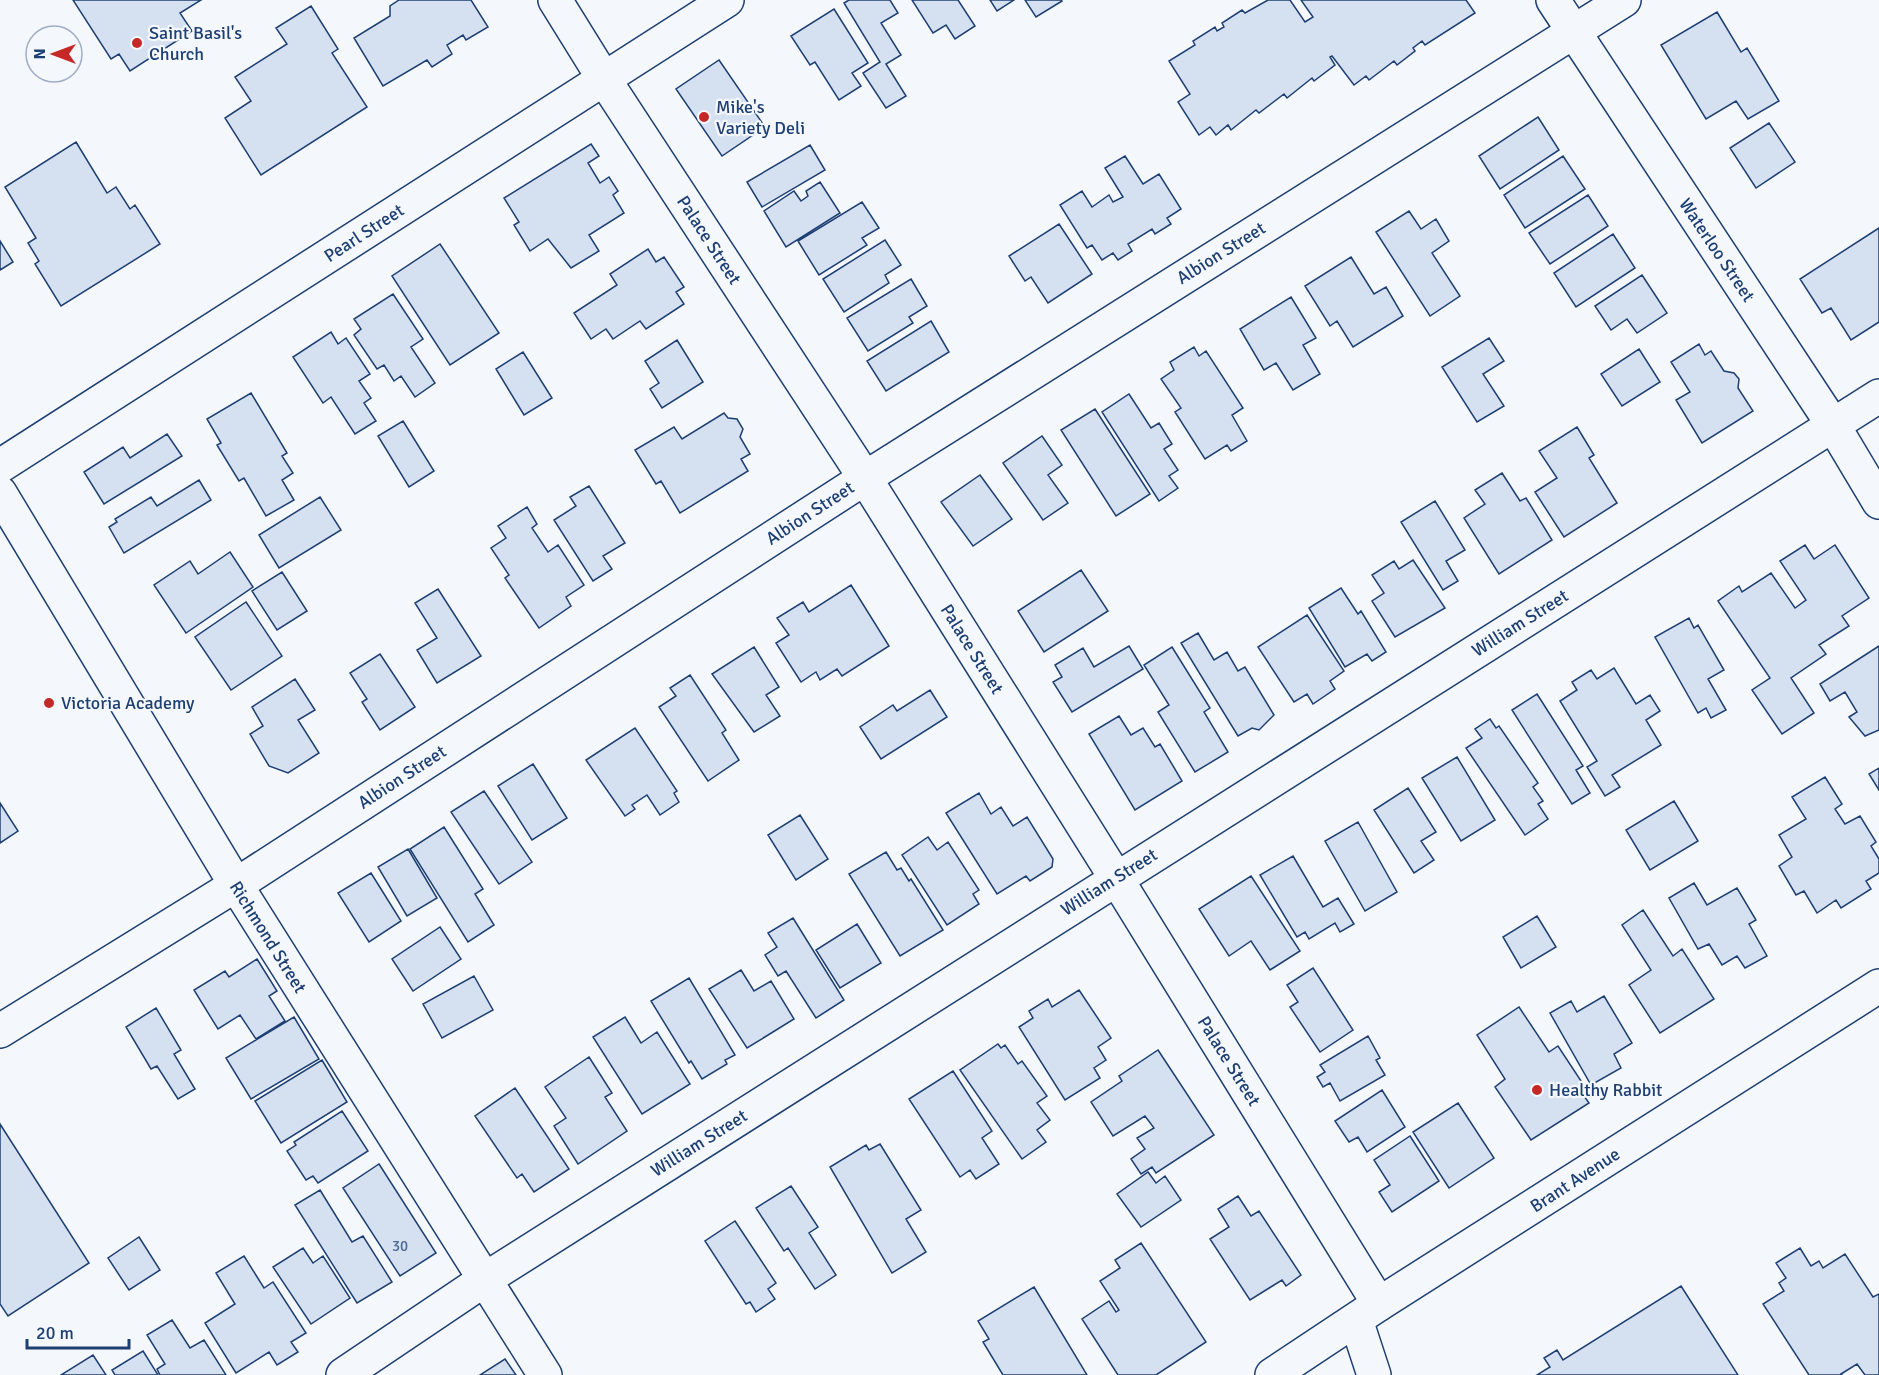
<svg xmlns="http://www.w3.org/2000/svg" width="1879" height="1375" font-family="Signika,sans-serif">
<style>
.building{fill:#d5e0f0;stroke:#1d3f73;stroke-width:1.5}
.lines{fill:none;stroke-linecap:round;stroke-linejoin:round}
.minor-casing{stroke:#1d3f73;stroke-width:36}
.major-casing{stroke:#1d3f73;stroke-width:36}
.minor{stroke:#f4f7fb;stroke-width:33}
.major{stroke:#f4f7fb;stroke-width:33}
.poi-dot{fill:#c62828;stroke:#f4f7fb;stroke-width:2}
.labels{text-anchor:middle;stroke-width:4.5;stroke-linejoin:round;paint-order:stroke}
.number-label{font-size:15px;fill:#4b6792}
.poi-label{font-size:18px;fill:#1d3f73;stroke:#f4f7fb;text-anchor:start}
.street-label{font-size:18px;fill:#1d3f73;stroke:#f4f7fb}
</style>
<rect width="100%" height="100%" fill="#f4f7fb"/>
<path class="building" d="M73,0H201L180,13L192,31L130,71L119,54L111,59Z
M399,0H471L488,27L466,40L463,35L447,45L452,54L432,67L427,60L383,86L354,38L390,16V6Z
M849,0H890L898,13L881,23L901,55L886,64L906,96L886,108L863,73L880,62L844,3Z
M912,0H958L975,26L955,39L946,25L933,33Z
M990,0H1014L997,11Z
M1025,0H1061L1062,1L1036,17Z
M1268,0H1290L1305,22L1313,17L1301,0H1466L1475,13L1425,45L1422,41L1413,48L1415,51L1397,65L1394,61L1369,80L1366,76L1354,85L1332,56L1330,57L1335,65L1314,81L1312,78L1287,98L1284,94L1259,113L1256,110L1231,130L1228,125L1216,135L1210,127L1199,135L1178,102L1190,94L1169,61L1195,45L1193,41L1215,27L1217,31L1224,27L1222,23L1242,10L1245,13Z
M311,6L338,49L332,53L367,107L261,175L225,118L251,101L235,77L287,44L276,28Z
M834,9L868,63L852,73L861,86L839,100L815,62L810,65L791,36Z
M1717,12L1741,52L1747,48L1779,101L1748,119L1736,101L1706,119L1661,45Z
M719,60L765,127L722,156L676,89Z
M1538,117L1559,150L1500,189L1479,156Z
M1769,123L1795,162L1756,188L1730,148Z
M76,142L107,193L116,187L130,209L135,205L160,244L61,306L35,264L39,261L28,243L36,238L5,187Z
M591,144L599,156L588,163L600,183L609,177L618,191L613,195L624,213L589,235L599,251L571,268L548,239L530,251L514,225L519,222L504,198Z
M810,145L825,170L762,207L747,182Z
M1125,156L1143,184L1159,174L1181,209L1167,218L1171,224L1155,234L1152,229L1128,244L1132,251L1118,260L1113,253L1102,260L1092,245L1087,248L1060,205L1082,191L1092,207L1109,195L1113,202L1123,197L1105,168Z
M1563,156L1585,189L1525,228L1504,195Z
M820,182L840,213L786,247L764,211L794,191L801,201L808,196L806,191Z
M1588,195L1608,226L1550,264L1529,233Z
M862,202L879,228L862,238L867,245L819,275L798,241Z
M1409,211L1421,229L1436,219L1449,241L1432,253L1460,296L1430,316L1376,232Z
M1059,224L1092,274L1048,303L1031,277L1025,281L1009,256Z
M1879,228V322L1851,340L1831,308L1822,313L1800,279Z
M1613,234L1635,268L1576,307L1554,273Z
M885,240L901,265L885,275L889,283L844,312L823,279Z
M0,241L13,262L0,270Z
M440,244L499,333L450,365L392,276Z
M648,249L656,262L664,257L684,287L676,292L684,304L646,329L640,321L613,339L606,329L591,339L574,313L617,285L610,274Z
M1351,257L1374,294L1386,287L1403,316L1353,347L1337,321L1330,326L1305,286Z
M1642,275L1667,313L1637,333L1627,319L1611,330L1595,306Z
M911,279L927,306L909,317L913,323L868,351L847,318Z
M393,294L423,339L411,347L435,383L415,397L401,376L394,381L384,365L377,369L354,335L361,329L354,319Z
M1291,297L1316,338L1303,345L1320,374L1293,390L1276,363L1264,370L1240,329Z
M931,321L949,352L886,391L867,361Z
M331,332L338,344L346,338L370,374L359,381L371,398L364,403L376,421L355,434L331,397L323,403L293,357Z
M1489,338L1504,361L1483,374L1504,406L1477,422L1442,367Z
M677,340L703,382L662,408L650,389L659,383L645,361Z
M1699,344L1705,355L1711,351L1724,371L1734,373L1739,379L1738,388L1753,411L1702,443L1676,400L1690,392L1671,362Z
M1194,347L1199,356L1206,351L1243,408L1232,415L1247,441L1231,451L1227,445L1205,459L1175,412L1181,408L1161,379L1174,370L1170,362Z
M1639,349L1660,382L1622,406L1601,374Z
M523,352L552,398L524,415L496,369Z
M251,393L287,453L282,456L293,473L282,480L294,500L266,516L244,478L239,481L217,445L221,443L207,419Z
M1129,394L1151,428L1159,423L1172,444L1164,449L1178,470L1169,476L1178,488L1159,501L1102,412Z
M1095,409L1150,494L1116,516L1061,430Z
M724,413L728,418L737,419L743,429L740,437L750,454L741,459L748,471L680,513L661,481L656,484L635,450L674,427L682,439Z
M403,421L434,471L409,487L378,436Z
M1577,427L1594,455L1589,458L1617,503L1564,537L1535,492L1557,478L1539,451Z
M167,434L182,456L104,504L84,472L123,447L130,458Z
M1042,436L1062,465L1048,475L1068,503L1043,520L1003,463Z
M1502,473L1520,501L1526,498L1552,540L1499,574L1464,518L1485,504L1475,490Z
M980,475L1012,519L973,546L941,502Z
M199,480L211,500L124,553L109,527L117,522L115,519L151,497L157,506Z
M589,486L625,543L603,556L612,569L593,581L554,520L576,506L570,497Z
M320,497L341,530L279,568L259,535Z
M1435,501L1465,550L1446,561L1458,581L1443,590L1401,522Z
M527,507L537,524L532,528L548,552L558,545L584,585L566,597L571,606L539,628L505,578L509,575L491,548L506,538L498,526Z
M1805,545L1814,559L1835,545L1869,598L1842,616L1849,626L1819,645L1826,654L1791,678L1814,713L1782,734L1752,690L1770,678L1718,601L1739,586L1742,592L1771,573L1795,608L1806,600L1780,561Z
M230,552L253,587L186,633L154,585L190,561L198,574Z
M1413,560L1445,608L1395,637L1372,601L1384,593L1372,575L1394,561L1399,569Z
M1081,570L1108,611L1044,652L1018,611Z
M282,572L307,611L277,630L252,591Z
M851,585L889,646L842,676L837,669L820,680L816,672L801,682L776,643L789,635L777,618L803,602L809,612Z
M1341,588L1358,614L1361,611L1386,652L1372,661L1367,654L1345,667L1309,608Z
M438,589L481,656L437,683L417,650L437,638L415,603Z
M246,602L282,656L231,690L195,637Z
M1307,615L1344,671L1330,681L1335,689L1313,704L1307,694L1294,702L1258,647Z
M1689,618L1694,628L1698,625L1724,670L1708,679L1726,710L1711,718L1706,708L1698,713L1655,637Z
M1198,633L1214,660L1227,652L1238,671L1245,667L1274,715L1259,730L1252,728L1238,736L1181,643Z
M1129,646L1143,669L1072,712L1053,682L1062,677L1055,665L1083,648L1094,667Z
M1879,646V730L1865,736L1849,717L1857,712L1845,692L1830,701L1820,684Z
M754,647L779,687L766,695L780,716L754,732L712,674Z
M1172,647L1210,708L1204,712L1228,752L1195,772L1158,712L1169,705L1144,665Z
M380,654L415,707L380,730L362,702L367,699L350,673Z
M1614,668L1636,704L1650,695L1660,711L1646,720L1661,745L1612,775L1620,787L1605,796L1587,767L1597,761L1560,701L1577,690L1572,682L1591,670L1597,679Z
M690,675L726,730L722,733L739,760L708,781L659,707L676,696L670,688Z
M295,679L315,710L298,720L319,753L288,773L269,766L250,734L263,726L252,707Z
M930,690L947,717L881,759L860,727L893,705L897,711Z
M1537,694L1583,766L1576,770L1590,793L1572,804L1512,710Z
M1119,716L1131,735L1143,728L1155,747L1160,744L1182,781L1135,810L1089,734Z
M1490,719L1496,728L1499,726L1538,783L1533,787L1543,801L1538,804L1548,819L1525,835L1466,748L1482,738L1475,729Z
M635,728L677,791L674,793L679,802L660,815L647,795L632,805L635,809L625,816L586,760Z
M1457,757L1495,820L1461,841L1422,778Z
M533,764L567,818L532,840L498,786Z
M1879,768V790L1869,774Z
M1825,777L1842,804L1835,809L1845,824L1860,816L1876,842L1871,846L1879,859V873L1866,881L1871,889L1841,908L1836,900L1817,913L1804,891L1796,895L1779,866L1792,857L1779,835L1806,819L1792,797Z
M1408,788L1436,832L1421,841L1434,860L1414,873L1374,810Z
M484,791L532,862L499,884L451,812Z
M979,793L991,814L1001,807L1013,826L1027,817L1053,859L1052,867L1030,881L1026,876L997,894L946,813Z
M1674,801L1698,841L1650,870L1626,830Z
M0,803L18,831L0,843Z
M800,815L828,859L796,880L768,835Z
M1358,822L1397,892L1365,911L1325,841Z
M444,827L483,889L475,894L494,925L468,942L410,849Z
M928,837L937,850L948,842L979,890L973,894L979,904L947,925L902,855Z
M408,849L437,898L407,916L378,867Z
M886,852L897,870L901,868L909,881L911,879L943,930L900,956L849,874Z
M1293,856L1323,907L1338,898L1354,924L1340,932L1335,923L1309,939L1305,932L1297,937L1260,875Z
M371,873L401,921L369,942L338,893Z
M1251,876L1300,951L1270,970L1251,941L1229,956L1199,909Z
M1694,883L1707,905L1737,888L1756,920L1749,924L1767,956L1745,968L1737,956L1722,965L1709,944L1698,949L1669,898Z
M1643,910L1673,956L1682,949L1714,999L1660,1033L1629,985L1651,970L1622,925Z
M1537,916L1556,947L1521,968L1503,937Z
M793,918L844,1000L816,1018L786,971L778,976L765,955L777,947L768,933Z
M857,924L881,963L840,988L816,950Z
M440,927L461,959L413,991L392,959Z
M257,959L277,991L269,996L285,1021L256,1039L240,1015L218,1029L194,990L225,971L229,977Z
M1313,968L1353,1030L1320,1052L1290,1007L1298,1002L1287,985Z
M741,970L754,991L771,981L794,1019L747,1048L709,989Z
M474,976L493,1010L442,1038L423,1004Z
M689,978L735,1055L725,1060L727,1064L702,1079L691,1061L689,1063L651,1001Z
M1079,990L1111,1038L1098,1047L1106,1060L1094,1068L1100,1078L1065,1100L1019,1027L1033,1018L1029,1011L1048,999L1052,1007Z
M1604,996L1632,1043L1614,1054L1621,1068L1591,1085L1550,1013L1571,1001L1577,1012Z
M1519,1007L1549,1052L1558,1046L1587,1090L1582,1093L1589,1103L1531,1140L1495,1087L1505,1079L1477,1035Z
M156,1008L181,1050L174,1054L195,1089L178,1099L157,1066L151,1069L126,1027Z
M294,1017L319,1059L251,1099L226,1058Z
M625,1017L641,1043L657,1032L690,1084L642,1114L593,1037Z
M1368,1036L1380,1058L1376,1060L1385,1075L1340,1101L1330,1083L1323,1087L1317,1077L1325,1072L1320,1065Z
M998,1044L1001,1048L1005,1045L1018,1064L1022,1061L1047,1096L1037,1103L1050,1120L1037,1130L1046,1142L1022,1159L960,1070Z
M1158,1050L1214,1135L1156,1173L1152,1167L1141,1174L1131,1159L1145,1149L1137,1138L1154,1128L1145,1116L1113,1136L1091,1102L1122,1081L1119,1076Z
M589,1057L612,1093L605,1097L627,1131L578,1164L554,1126L566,1118L545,1087Z
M322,1060L347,1102L281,1143L255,1101Z
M953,1071L992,1131L982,1138L999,1164L976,1179L970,1170L960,1177L909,1099Z
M515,1088L569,1169L534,1192L522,1174L517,1178L475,1116Z
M1382,1090L1405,1127L1367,1152L1358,1137L1349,1142L1335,1121Z
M1458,1103L1494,1158L1449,1188L1413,1132Z
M342,1111L368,1151L318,1183L313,1176L306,1180L287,1151L296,1145L294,1142Z
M0,1124L89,1263L8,1316L0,1304Z
M1410,1136L1439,1181L1392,1212L1379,1192L1390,1185L1374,1160Z
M880,1144L921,1210L906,1219L926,1252L892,1273L830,1167L866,1145L869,1150Z
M379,1164L436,1253L400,1276L343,1188Z
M1148,1172L1156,1183L1165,1176L1181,1200L1141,1227L1117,1194Z
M791,1186L818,1227L809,1233L836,1275L815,1289L788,1248L784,1251L756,1208Z
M320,1190L352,1242L363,1236L392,1282L357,1303L295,1205Z
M1238,1196L1251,1216L1259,1211L1301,1275L1286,1286L1282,1280L1250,1300L1210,1239L1229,1227L1218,1209Z
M735,1221L776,1283L768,1289L775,1299L756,1312L750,1302L746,1304L705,1241Z
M139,1237L160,1270L129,1290L108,1258Z
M1141,1243L1206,1342L1156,1375H1118L1082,1319L1109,1301L1116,1312L1119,1310L1100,1281L1120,1268L1115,1260Z
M303,1248L313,1263L323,1256L350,1298L311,1324L273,1267Z
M1800,1248L1811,1266L1819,1261L1823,1268L1845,1254L1873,1297L1879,1294V1375H1865L1857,1364L1841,1374L1842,1375H1809L1763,1304L1784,1291L1779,1283L1786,1278L1776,1263Z
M244,1256L264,1288L273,1282L306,1333L291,1342L298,1352L277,1365L269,1352L236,1373L205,1323L235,1304L216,1273Z
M1681,1286L1738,1375H1537L1550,1367L1544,1358L1557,1350L1563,1360Z
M1034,1287L1087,1375H1003L983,1342L989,1339L978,1321Z
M172,1320L190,1348L204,1340L226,1375H160L157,1369L165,1364L147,1335Z
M143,1351L158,1375H115L112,1370Z
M93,1355L106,1375H61Z
M505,1359L516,1375H480Z"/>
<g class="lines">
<defs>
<path id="minor" d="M555,0L604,79L865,478L1116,878L1379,1304
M1553,0L1833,425L1879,502
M0,466L727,0
M0,493L236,885L545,1375
M0,1031L236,885L865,478L1624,0
M1356,1320L1374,1375
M343,1375L484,1280L1879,396"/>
<path id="major" d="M1272,1375L1379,1304L1879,986"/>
</defs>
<use href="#minor" class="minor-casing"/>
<use href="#major" class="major-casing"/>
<use href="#minor" class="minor"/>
<use href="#major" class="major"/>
</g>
<g class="poi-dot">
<circle cx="137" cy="43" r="6"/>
<circle cx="704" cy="117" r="6"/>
<circle cx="49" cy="703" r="6"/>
<circle cx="1537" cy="1090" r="6"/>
</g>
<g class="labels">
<g class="number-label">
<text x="400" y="1251">30</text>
</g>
<g class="poi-label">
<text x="149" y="39">Saint Basil's<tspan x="149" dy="21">Church</tspan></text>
<text x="716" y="113">Mike's<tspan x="716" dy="21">Variety Deli</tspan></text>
<text x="61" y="709">Victoria Academy</text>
<text x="1549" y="1096">Healthy Rabbit</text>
</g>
<g class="street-label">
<text transform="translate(364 233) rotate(-33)" y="6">Pearl Street</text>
<text transform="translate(709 240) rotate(57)" y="6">Palace Street</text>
<text transform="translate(1717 250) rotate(56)" y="6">Waterloo Street</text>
<text transform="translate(1221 253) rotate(-32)" y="6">Albion Street</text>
<text transform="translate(810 513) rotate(-33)" y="6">Albion Street</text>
<text transform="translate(1520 623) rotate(-32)" y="6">William Street</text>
<text transform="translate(972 649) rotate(58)" y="6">Palace Street</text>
<text transform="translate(402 777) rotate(-33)" y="6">Albion Street</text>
<text transform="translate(1109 882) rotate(-32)" y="6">William Street</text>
<text transform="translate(268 937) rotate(58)" y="6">Richmond Street</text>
<text transform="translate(1229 1061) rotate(58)" y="6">Palace Street</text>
<text transform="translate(699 1143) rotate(-32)" y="6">William Street</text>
<text transform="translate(1575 1180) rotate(-33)" y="6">Brant Avenue</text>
</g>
</g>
<g transform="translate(54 54) rotate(270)"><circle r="28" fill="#f4f7fb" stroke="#9eadc5" stroke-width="1.5"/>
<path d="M0-4.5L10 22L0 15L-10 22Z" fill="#c62828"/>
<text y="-9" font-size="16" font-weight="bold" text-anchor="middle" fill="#1d3f73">N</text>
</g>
<path d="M27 1339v9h102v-9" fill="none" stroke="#1d3f73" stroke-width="3"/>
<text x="36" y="1339" font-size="18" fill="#1d3f73" stroke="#f4f7fb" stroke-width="4.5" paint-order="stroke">20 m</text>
</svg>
